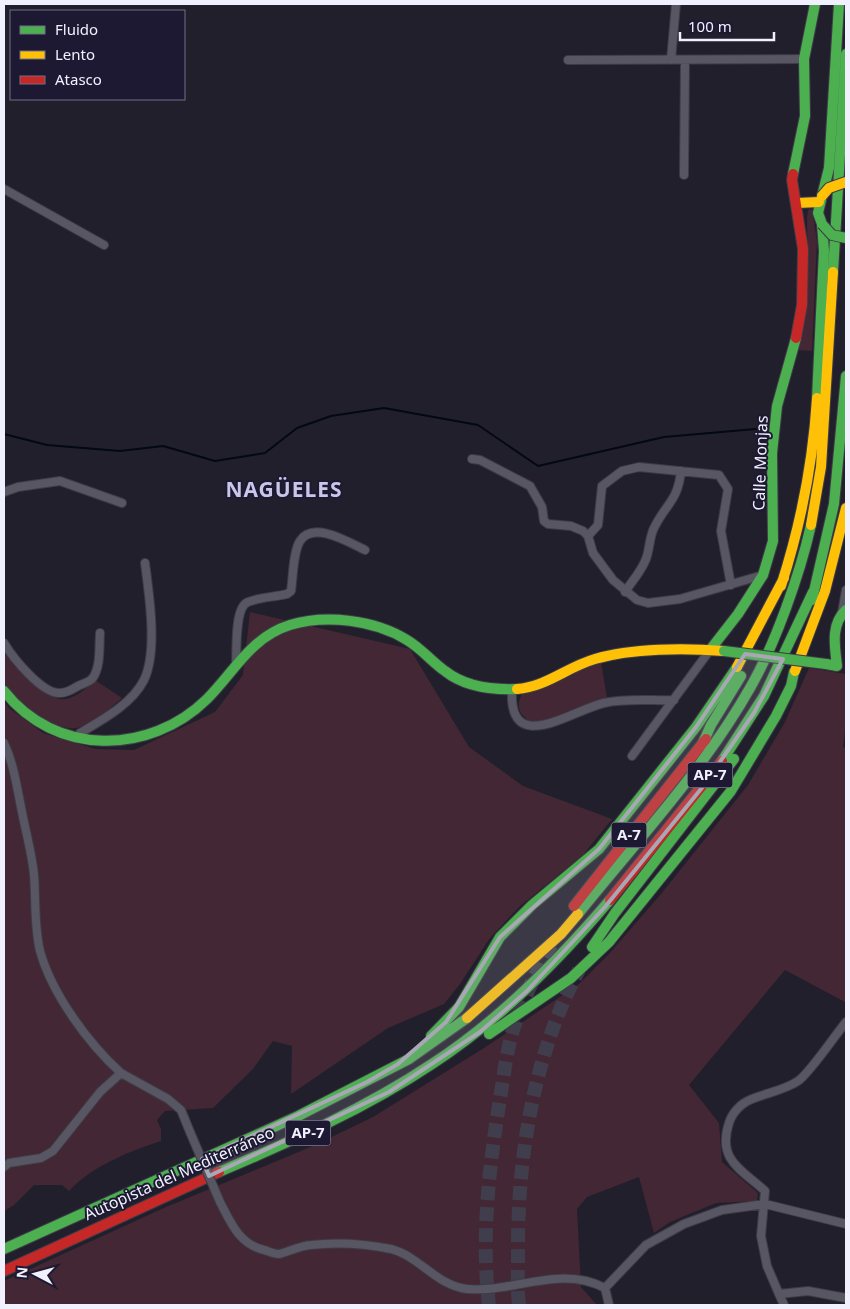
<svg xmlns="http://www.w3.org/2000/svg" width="850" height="1309" font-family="'Noto Sans',sans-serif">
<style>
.green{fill:#432734}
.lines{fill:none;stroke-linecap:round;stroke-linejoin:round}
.stream{stroke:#030911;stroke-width:2}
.highway-tunnel{stroke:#403e4c;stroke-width:14;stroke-dasharray:14 7;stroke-linecap:butt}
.street-casing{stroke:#3d3c46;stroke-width:10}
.fast-casing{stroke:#3d3c46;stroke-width:12}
.slow-casing{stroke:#3d3c46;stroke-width:12}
.jam-casing{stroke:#3d3c46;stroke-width:12}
.street{stroke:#575662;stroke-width:8}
.fast{stroke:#4caf50;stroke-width:10}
.slow{stroke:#ffc107;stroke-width:10}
.jam{stroke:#c62828;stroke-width:10}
.street-bridge-casing{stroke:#3d3c46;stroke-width:10;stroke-linecap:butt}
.fast-bridge-casing{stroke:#3d3c46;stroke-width:12;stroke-linecap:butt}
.slow-bridge-casing{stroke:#3d3c46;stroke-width:12;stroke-linecap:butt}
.street-bridge{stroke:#575662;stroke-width:8}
.fast-bridge{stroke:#4caf50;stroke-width:10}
.slow-bridge{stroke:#ffc107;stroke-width:10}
.marked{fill:#a8a7b4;fill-opacity:0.2;stroke:#a8a7b4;stroke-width:4;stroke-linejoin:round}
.labels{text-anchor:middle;stroke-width:4;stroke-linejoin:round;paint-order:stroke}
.shield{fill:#1d1932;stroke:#b1b0c1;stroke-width:1}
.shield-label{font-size:15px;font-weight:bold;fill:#f1f0fe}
.street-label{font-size:16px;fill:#f1f0fe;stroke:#1d1932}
.district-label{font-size:21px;font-weight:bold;letter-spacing:1px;fill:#cac6e9;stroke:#1d1932}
</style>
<rect width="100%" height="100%" fill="#211f2c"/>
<path class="green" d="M812,209L817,241L812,351L798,350L808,281L807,219L808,210Z
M250,612L410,649L469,747L523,786L612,819L583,855L519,907L490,938L460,984L444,1004L388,1028L291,1094L292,1046L273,1041L253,1069L213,1108L165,1111L157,1120L161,1129V1141C130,1151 92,1166 69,1191L62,1185H34L14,1205L4,1211V701L9,708L43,733L96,749L134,750L215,712L243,675Z
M4,649C16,665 43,702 66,699C77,697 87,688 95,680L122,698C108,710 96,723 77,728C58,732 11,703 4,684C1,675 4,659 4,649Z
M601,662L607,698C590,704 550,725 533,722C528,721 524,717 521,713C517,706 519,697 524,691C551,691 574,668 601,662Z
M809,668L846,674V723L843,747L846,748V1000L845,1002L785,970L689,1085L719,1123L722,1162L758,1193L757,1201L716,1203L670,1222L654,1233L639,1177L587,1197L577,1209L581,1287L597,1305H4V1281L166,1207L313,1146L373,1117L484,1048L579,984L608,955L661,894L748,785L785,722Z"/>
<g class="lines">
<path class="stream" d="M4,434L47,445L120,451L163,446L215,461L265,453L297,428L331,416L384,408L478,425L538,466L664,437L766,428"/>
<path class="highway-tunnel" d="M489,1305C481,1238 489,1166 500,1099C504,1074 507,1046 516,1021C525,994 538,970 551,945
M519,1305C517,1289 518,1272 518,1256C517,1160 533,1055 579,970"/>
<defs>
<path id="street" d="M568,60L804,59
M671,60L676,4
M684,175L685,61
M4,189L104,245
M472,459L480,460L530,486L542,507L544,521L548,524L571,526L583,531L588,536L593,553L613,580L637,600L648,603L680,599L763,575
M4,492L18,487L60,481L122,503
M588,536L598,525L602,486L622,471L639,467L719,475L728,489L721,531L731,585
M625,592C632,581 641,572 646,559C650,549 649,536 655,526C667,503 678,500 681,471
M842,613L846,590
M4,643C13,658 42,694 60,693C67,693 73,689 78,686C82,684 89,682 92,679C101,668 99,647 100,633
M236,665C237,651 234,607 248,602C260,597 275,597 287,594L291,591C293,578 293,552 300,541C313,520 350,543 365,550
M512,689C508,758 572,710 604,703C626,698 652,701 674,700
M77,738L80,733C102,720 132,704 144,680C158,651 149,594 145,563
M4,743C14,764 17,788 22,812C26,833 32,854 34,875C36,900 34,926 40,951C52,994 88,1043 121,1073L100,1092L53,1151L41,1158L9,1163L4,1167
M632,756L710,650
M846,1022C836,1034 809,1074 798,1081C785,1090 766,1093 752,1099C741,1103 732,1113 729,1123C717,1160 741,1169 765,1191L761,1236L767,1266L779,1294L808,1291L846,1298
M121,1073L168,1099L181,1110L190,1132
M220,1202C231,1223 239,1244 264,1250C268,1251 274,1254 279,1254C288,1252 299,1246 311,1245C336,1242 366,1244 391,1249C419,1256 437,1286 467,1289C515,1293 560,1264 605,1288
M779,1294L784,1305
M609,1305L605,1288L646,1245L684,1224L722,1210L765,1204L846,1224"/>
<path id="fast" d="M793,174L805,116L804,59L815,4
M822,196L818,213L822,224
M822,196L829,168L839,4
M833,272L846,54
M817,398L824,251L822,224
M812,600L834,504L846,376
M710,650L738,614L763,575L773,541L772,453L777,406L796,338
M826,664L837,666C835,647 830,625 846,610
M4,691C55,756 149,756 207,699C234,672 251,637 290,625C326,614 375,620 407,640C422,649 432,662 445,671C465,687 492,690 517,689
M702,745L711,725L741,676
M722,761L764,696L813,592
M578,914C636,842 705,768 750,688C775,645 800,574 811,525
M592,947L615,913L734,759
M489,1034L571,978L609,942L731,791L776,716L791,686L794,672
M431,1036L459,1007L500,937L532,905L599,849L696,727L737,667
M219,1172C292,1141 366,1108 432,1064C500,1020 558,961 610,900
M4,1249L298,1116L409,1059L467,1018"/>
<path id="slow" d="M797,203L819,202
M811,525L821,467L833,272
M781,586C801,524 813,463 817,398
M737,667L784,578
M795,671L825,591L846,508
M517,689C546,687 567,667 595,659C632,648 685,648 724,651
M467,1018L561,934L578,914"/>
<path id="jam" d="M793,174L792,180L803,249L802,305L796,338
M610,900L722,761
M574,906L706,739
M4,1271L219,1172"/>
</defs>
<use href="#street" class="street-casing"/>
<use href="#fast" class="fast-casing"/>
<use href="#slow" class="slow-casing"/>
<use href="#jam" class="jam-casing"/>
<use href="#street" class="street"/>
<use href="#fast" class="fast"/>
<use href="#slow" class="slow"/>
<use href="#jam" class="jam"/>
<defs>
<path id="street-bridge" d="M190,1132L220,1202"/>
<path id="fast-bridge" d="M822,224L832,235L846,238
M724,651L826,664"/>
<path id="slow-bridge" d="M822,196L829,188L846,182"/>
</defs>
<use href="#street-bridge" class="street-bridge-casing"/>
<use href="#fast-bridge" class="fast-bridge-casing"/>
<use href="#slow-bridge" class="slow-bridge-casing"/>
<use href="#street-bridge" class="street-bridge"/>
<use href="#fast-bridge" class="fast-bridge"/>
<use href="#slow-bridge" class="slow-bridge"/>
</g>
<path class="marked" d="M745,654L783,659L754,713L701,789L605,907L527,991L480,1032L389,1092L209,1176L202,1159L367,1082L398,1064L446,1022L500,937L599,849L696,727Z"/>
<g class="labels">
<g class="shield">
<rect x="687.5" y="762.5" width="45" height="25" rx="4"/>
<rect x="611.5" y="822.5" width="35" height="25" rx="4"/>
<rect x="285.5" y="1120.5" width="45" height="25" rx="4"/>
</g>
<g class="shield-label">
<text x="710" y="780">AP-7</text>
<text x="629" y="840">A-7</text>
<text x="308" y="1138">AP-7</text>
</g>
<g class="street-label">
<text transform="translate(760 463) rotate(-88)" y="6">Calle Monjas</text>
<text transform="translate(179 1173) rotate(-24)" y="6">Autopista del Mediterráneo</text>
</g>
<g class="district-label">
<text x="284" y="497">NAGÜELES</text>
</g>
</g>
<rect width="850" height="1309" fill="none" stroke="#f1f0fe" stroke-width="10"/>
<rect x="10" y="10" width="175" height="90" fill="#1d1932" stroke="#726f84"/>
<rect x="20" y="26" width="25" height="8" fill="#4caf50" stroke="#726f84"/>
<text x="55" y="35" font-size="15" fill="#f1f0fe">Fluido</text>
<rect x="20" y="51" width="25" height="8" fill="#ffc107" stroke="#726f84"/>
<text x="55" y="60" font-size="15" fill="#f1f0fe">Lento</text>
<rect x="20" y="76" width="25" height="8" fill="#c62828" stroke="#726f84"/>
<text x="55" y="85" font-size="15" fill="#f1f0fe">Atasco</text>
<g transform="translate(35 1274) rotate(276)" stroke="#1d1932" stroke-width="4" paint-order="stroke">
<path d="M0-4L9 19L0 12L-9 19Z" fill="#f1f0fe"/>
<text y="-8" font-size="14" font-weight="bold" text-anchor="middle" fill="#f1f0fe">N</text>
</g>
<path d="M680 32v8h94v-8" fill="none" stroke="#f1f0fe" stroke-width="2.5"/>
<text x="688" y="32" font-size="15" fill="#f1f0fe" stroke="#1d1932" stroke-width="4" paint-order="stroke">100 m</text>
</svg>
